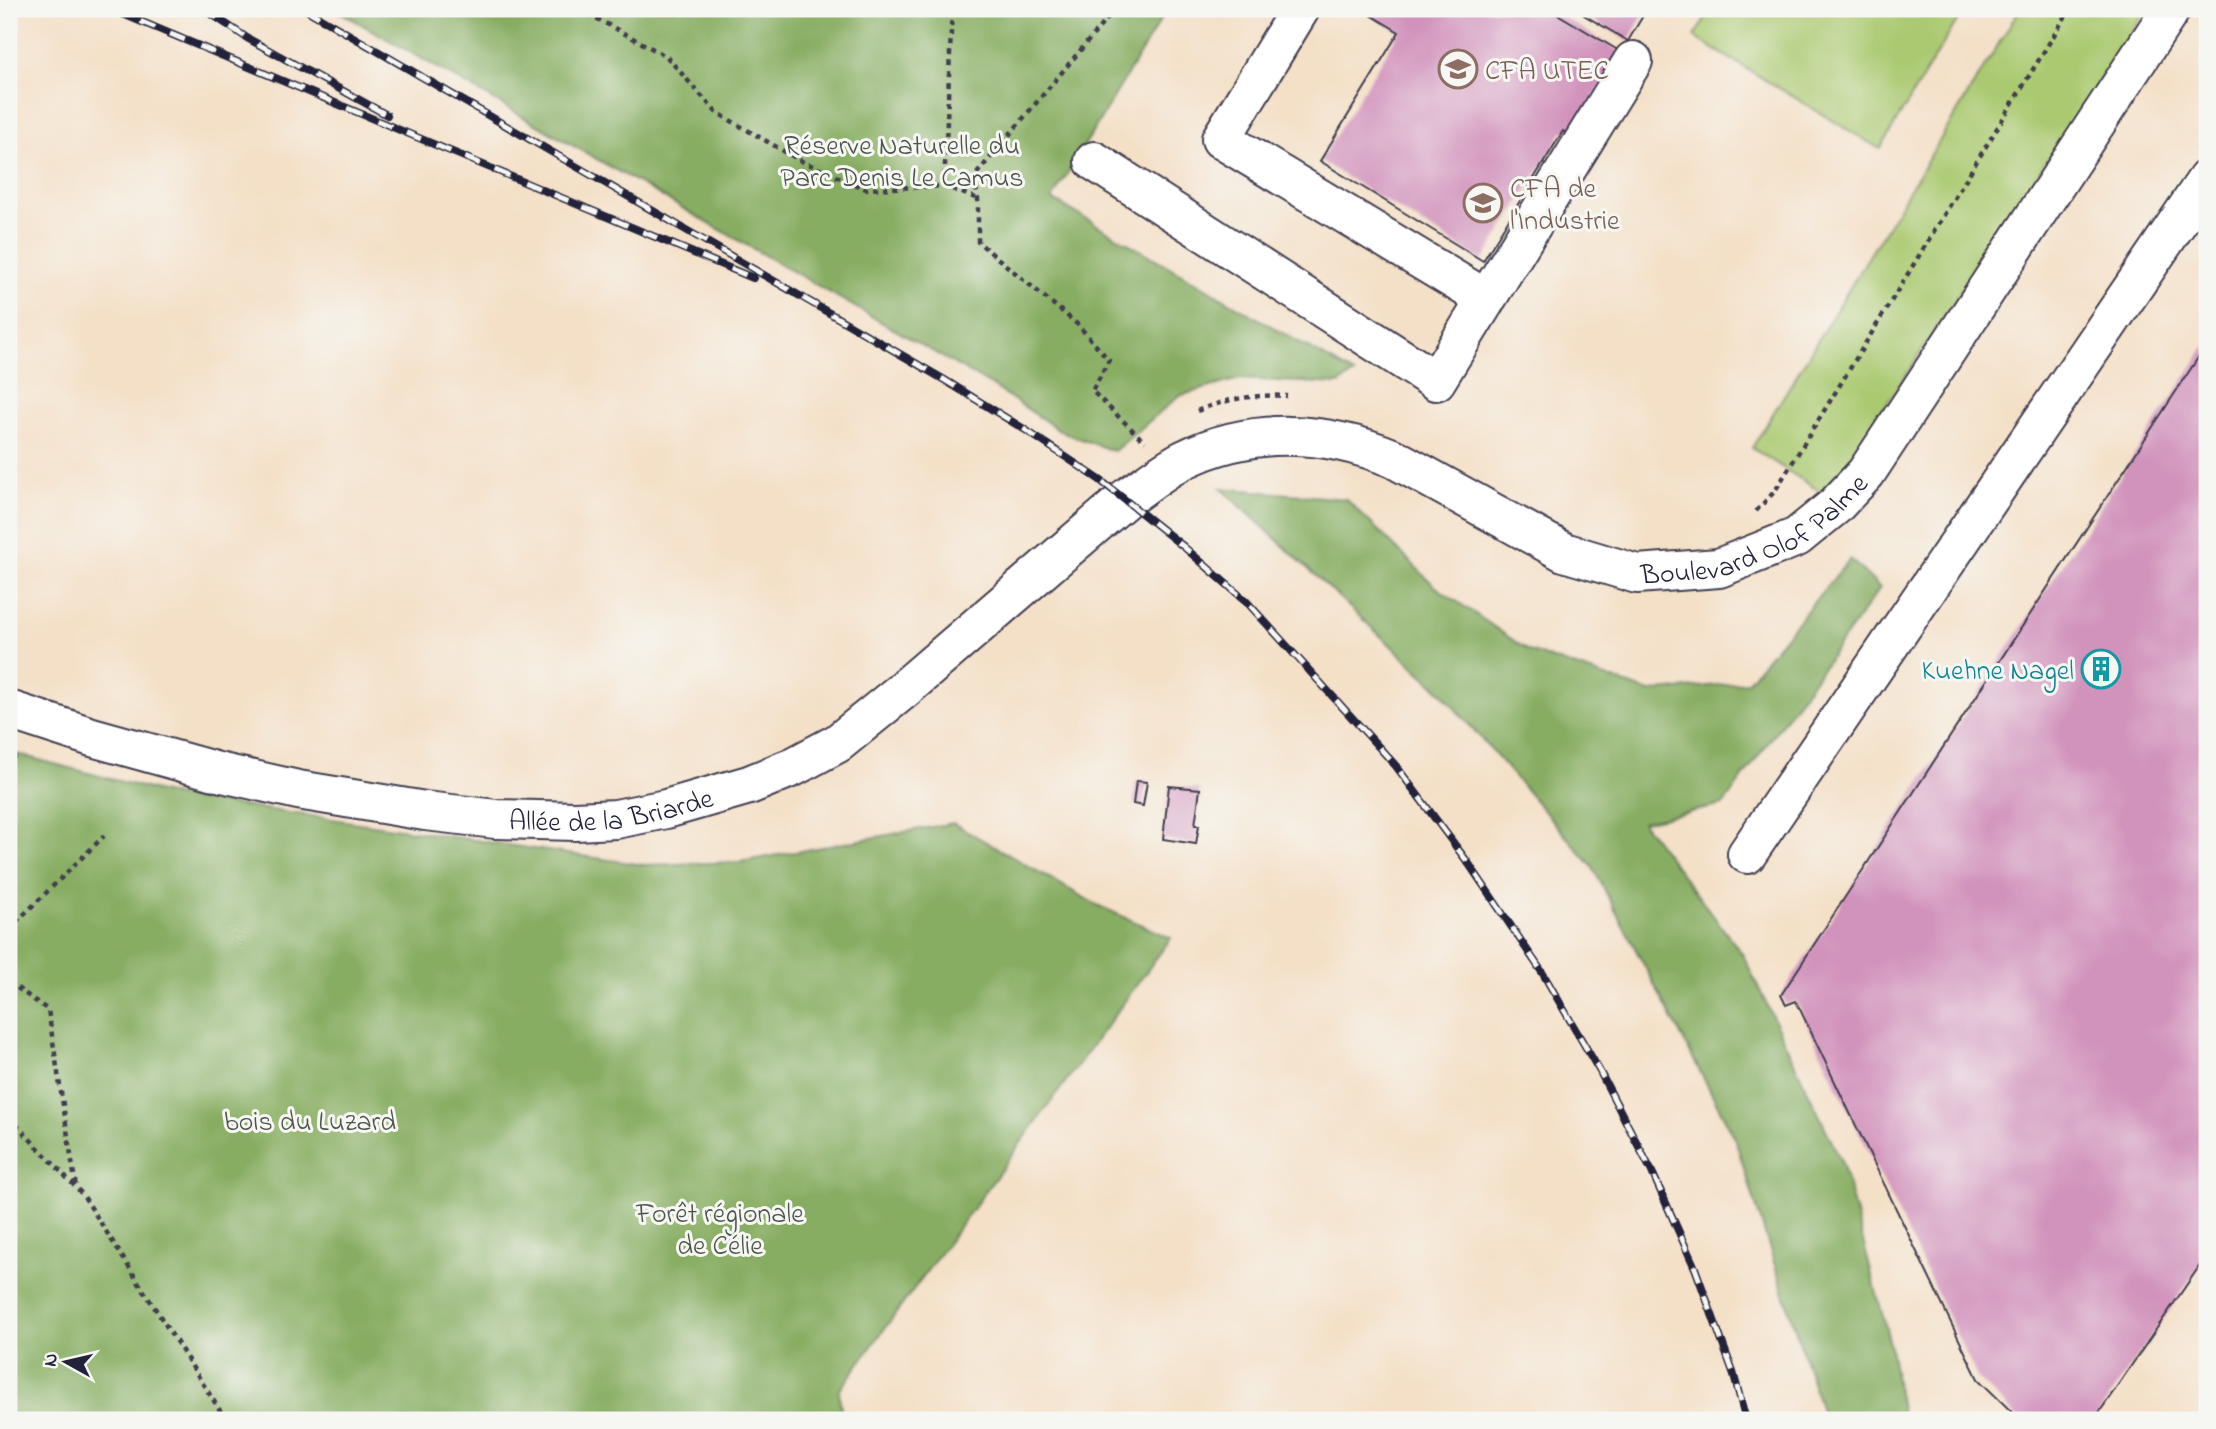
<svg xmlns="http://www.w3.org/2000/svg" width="2216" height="1429" font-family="'Indie Flower',sans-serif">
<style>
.green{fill:#aac970;stroke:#667656;stroke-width:2}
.forest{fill:#87ad62;stroke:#54684e;stroke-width:2}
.building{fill:#d192bb}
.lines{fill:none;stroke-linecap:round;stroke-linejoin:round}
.minor-casing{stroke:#423e50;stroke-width:42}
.path{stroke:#423e50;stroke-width:4.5;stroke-dasharray:5 5;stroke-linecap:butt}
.minor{stroke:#fff;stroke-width:38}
.rail-casing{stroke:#22223b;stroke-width:8}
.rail{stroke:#f6f6f2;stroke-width:5;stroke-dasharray:16;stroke-linecap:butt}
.labels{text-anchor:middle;stroke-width:6;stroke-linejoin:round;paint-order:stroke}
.education-label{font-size:28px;fill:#785e54;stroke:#f6f6f2;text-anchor:start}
.park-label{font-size:28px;fill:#4b544b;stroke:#f6f6f2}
.street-label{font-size:28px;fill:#22223b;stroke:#f6f6f2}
.culture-label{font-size:28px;fill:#0d838f;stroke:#f6f6f2;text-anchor:end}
</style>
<rect width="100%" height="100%" fill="#f6f6f2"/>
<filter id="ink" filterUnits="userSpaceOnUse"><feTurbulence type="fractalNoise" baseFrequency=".0143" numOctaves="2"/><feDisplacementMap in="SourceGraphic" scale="14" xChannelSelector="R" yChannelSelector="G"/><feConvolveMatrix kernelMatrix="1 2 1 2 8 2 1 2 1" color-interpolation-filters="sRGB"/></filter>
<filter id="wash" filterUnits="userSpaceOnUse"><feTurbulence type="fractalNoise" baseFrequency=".00686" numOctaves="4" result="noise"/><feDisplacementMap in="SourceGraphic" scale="28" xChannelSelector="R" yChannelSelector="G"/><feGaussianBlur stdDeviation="1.57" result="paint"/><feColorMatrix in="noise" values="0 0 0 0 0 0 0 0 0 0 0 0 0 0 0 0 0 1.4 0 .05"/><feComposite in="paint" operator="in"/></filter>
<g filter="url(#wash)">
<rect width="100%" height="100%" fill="#f4e0c7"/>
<path class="green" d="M1711,9H1964L1880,149L1694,37Z
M2020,9H2147L1849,461L1821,492L1752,448Z"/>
<path class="forest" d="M335,9H1167L1052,199L1354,374L1339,384L1239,379L1179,396L1114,451L1064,433L991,385Z
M1221,488L1346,499L1436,587L1529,651L1650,692L1747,682L1850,559L1880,588L1723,805L1642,822L1743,955L1843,1165L1888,1336L1903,1420H1824L1734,1136L1592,866L1439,690Z
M9,752L175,796L644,865L740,862L953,823L1097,905L1171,938L839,1391L842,1420H9Z"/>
<g id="blocks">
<path class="building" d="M1361,9H1549L1621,52L1570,136L1563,131L1483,261L1320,161L1399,32Z
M1580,9H1647L1628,41L1584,15L1585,12Z
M2207,344V1255L2094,1420H2020L1978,1379L1796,1001L1786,1005L1781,995Z
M1136,781L1147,782L1143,806L1133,804Z
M1169,786L1200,789L1195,825H1199L1196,844L1163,839Z"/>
</g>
</g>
<g filter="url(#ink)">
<use href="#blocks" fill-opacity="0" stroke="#423e50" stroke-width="2"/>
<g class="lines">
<defs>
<g id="minor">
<path d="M1300,9L1221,139L1486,299"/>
<path d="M1094,161L1436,381L1633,61"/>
<path id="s1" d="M9,710L92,737L218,772L298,790L425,811L496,819L575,821L616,819L666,809L749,785L793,767L838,743L902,691L1125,499C1144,486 1162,471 1183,460C1251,426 1326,430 1395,459L1564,552L1637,574L1719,568L1797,537L1835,506L1866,473L2171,9"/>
<path d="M1747,854L2207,179"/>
</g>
</defs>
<use href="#minor" class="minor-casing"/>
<path class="path" d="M579,9L666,56L716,112L799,160L866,189L944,186L978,199
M1115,9L974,177L978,199V242L1077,324L1109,360L1092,391L1145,442
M944,186L952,9
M1197,411C1225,399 1256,394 1287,396
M1756,511L1775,491L2070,9
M9,768L17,750
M9,929L104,836
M9,982L48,1010L76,1187
M9,1117L83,1195L226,1420"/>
<use href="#minor" class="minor"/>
<defs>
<path id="rail" d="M111,9L753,278
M204,9L247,38L387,115
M305,9L943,379L1024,429L1100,480L1184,547L1246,601L1396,766L1469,864L1542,972L1599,1070L1652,1172L1695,1268L1733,1372L1746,1420"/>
</defs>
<use href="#rail" class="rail-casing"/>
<use href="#rail" class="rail"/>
</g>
</g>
<defs>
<symbol id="school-ring" viewBox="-11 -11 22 22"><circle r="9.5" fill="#f6f6f2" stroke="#8d6e63" stroke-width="1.5"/><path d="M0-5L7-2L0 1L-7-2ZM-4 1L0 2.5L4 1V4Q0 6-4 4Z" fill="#8d6e63"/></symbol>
<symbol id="building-ring" viewBox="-11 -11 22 22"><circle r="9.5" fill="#f6f6f2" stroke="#0f9aa8" stroke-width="1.5"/><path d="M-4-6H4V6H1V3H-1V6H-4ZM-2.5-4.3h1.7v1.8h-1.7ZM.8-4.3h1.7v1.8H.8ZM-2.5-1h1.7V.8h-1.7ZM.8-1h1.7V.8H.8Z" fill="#0f9aa8"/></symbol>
</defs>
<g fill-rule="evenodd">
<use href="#school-ring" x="1436" y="47" width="44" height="44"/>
<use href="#school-ring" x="1461" y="181" width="44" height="44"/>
<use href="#building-ring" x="2079" y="647" width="44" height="44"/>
</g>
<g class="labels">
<g class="education-label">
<text x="1485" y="79">CFA UTEC</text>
<text x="1510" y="197">CFA de<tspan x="1510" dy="32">l'Industrie</tspan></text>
</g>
<g class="park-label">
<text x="902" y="154">Réserve Naturelle du<tspan x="902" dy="32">Parc Denis Le Camus</tspan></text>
<text x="310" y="1130">bois du Luzard</text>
<text x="720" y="1222">Forêt régionale<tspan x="720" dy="32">de Célie</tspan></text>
</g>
<g class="street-label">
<text dy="10" stroke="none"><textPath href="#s1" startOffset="1920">Boulevard Olof Palme</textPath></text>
<text dy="10" stroke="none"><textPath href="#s1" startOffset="616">Allée de la Briarde</textPath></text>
</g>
<g class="culture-label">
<text x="2074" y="679">Kuehne Nagel</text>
</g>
</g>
<rect width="2216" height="1429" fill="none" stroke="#f6f6f2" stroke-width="35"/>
<g transform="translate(66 1362) rotate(278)" stroke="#f6f6f2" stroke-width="5" paint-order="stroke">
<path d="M0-5L12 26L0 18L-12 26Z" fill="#22223b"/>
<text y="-10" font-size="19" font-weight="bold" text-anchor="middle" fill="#22223b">N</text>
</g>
</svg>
